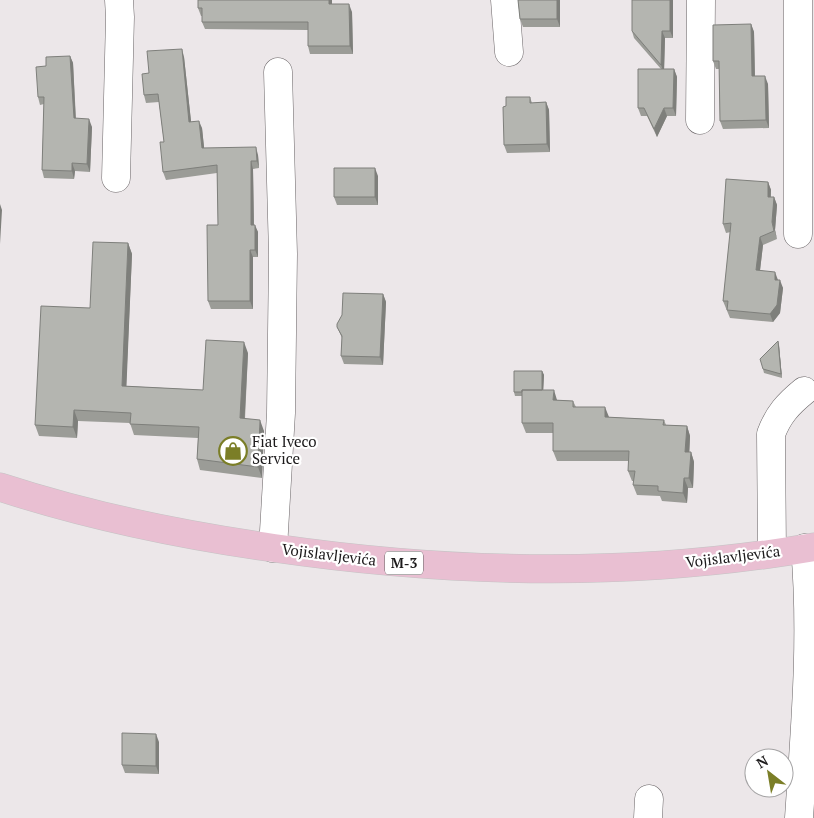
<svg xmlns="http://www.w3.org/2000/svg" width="814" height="818" font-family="'PT Serif',serif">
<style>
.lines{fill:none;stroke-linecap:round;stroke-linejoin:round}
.minor-casing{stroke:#696466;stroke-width:29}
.major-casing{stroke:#c4c3c4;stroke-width:29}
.minor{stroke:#fff;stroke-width:28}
.major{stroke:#e9bfd2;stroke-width:28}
.wall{fill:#9b9c97}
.shaded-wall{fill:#7e7f7b}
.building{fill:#b4b5b0;stroke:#7e7f7b}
.labels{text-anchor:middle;stroke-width:4.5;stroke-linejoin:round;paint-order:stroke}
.shield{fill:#fff;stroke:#605f5f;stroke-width:1}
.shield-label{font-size:14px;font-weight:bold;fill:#1c1a1b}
.poi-label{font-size:15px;fill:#1c1a1b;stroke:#fff;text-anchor:start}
.street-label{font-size:15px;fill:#1c1a1b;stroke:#fff}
</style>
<rect width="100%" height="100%" fill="#ece7e9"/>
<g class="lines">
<defs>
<path id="minor" d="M505,0L509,52
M798,0V234
M700,120L701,0
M116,178L120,17L119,0
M273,548L281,413L283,254L278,72
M772,552L771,434C778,415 788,404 804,391
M648,818L649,799
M799,818C805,728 813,638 805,548"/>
<path id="major" d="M0,487C89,516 181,535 274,548C454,574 635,578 814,547"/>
</defs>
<use href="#minor" class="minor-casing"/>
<use href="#major" class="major-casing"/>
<use href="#minor" class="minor"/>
<use href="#major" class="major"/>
</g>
<path class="wall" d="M518,0H560V27H523L520,19Z
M673,0V38H665L664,69H674L677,77L676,116H667L657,137L647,116H641L638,108L661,69L634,38L632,31Z
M332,4L352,12L353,54H310L308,46V30L205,29L202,22V16H201L198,8Z
M751,24L754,32L755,76L768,84L769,128L723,129L720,121L719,69H716L713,61Z
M70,56L73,63L76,119L92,127L90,172L75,171L74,179L44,178L42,170L44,104L40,105L38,97L46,66Z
M184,57L191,122L202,128L204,148L258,155L259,168L253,169L254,225L258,232V257H253V309H211L208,301L218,225L217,173L166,180L163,172L164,142L159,102L146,103L144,95Z
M530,97L532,103L546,102L549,110L550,152L507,153L504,145L506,106Z
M378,176V205H337L334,197Z
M768,182L771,190V197H774L777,205L775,230L777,239L763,245L760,271L778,280L783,288L780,313L773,322L730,318L723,301L731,232L726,233L723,224Z
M128,243L132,254L126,386L203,390L248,353L245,419L264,431L262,478L200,470L197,459L198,438L134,435L130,423L78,421L77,438L39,436L35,425L90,308Z
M383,294L386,302L383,365L344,364L341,356L342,338L337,327Z
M778,341L779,345L782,378L764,373L763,369Z
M542,371L544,375L543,390L557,400L573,401L576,407L608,417L664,420L666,425L687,426L690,436L689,452H691L694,462L693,488H688L687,503L662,501L660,496L637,495L633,485L634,481H632L628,471L629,461H557L553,451V433H526L522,423V396H515L514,392Z
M159,742V774L125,773L122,765Z"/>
<path class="shaded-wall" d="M329,0H332V12L329,4Z
M557,0H560V27L557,19Z
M670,0H673V38L670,31Z
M349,4L352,12L353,54L350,46Z
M751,24L754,32L755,84L752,76Z
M662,31L665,38L664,73L661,65Z
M182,49L184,57L192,130L189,122Z
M70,56L73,63L76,126L74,118Z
M674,69L677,77L676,116L673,108Z
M765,76L768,84L769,128L766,120Z
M546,102L549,110L550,152L547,144Z
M664,108L667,116L657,137L654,129Z
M89,119L92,127L90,172L87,164Z
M199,121L202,128L205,156L202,148Z
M256,147L258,155L259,168L257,161Z
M251,161L253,169L254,232L251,225Z
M72,163L75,171L74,179L72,171Z
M375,168L378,176V205L375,197Z
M768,182L771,190L770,205L768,197Z
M774,197L777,205L775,230L777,239L772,222Z
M0,204L2,210L0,244Z
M255,225L258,232V257L255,250Z
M760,237L763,245L759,278L756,270Z
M128,243L132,254L126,397L122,386Z
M250,250L253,257V309L250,301Z
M775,272L778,280H775Z
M780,280L783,288L780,313L773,322L770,314Z
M383,294L386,302L383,365L380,357Z
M778,341L779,345L782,378L781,374Z
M244,342L248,353L244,429L240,418Z
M542,371L544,375L543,396L542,392Z
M554,390L557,400H553Z
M605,407L609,417H605Z
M74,410L78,421L77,438L73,427Z
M260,420L264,431L262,478L258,467Z
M687,426L690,436L689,462L685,452Z
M691,452L694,462L693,488L689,478Z
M684,478L688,488L687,503L683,493Z
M156,734L159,742V774L156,766Z"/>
<path class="building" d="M198,0H329V4H349L350,46H308V22H202V8H198Z
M518,0H557V19H520Z
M632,0H670V31H662L661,65L632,31Z
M751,24L752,76H765L766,120L720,121L719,61H713V25Z
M182,49L189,122L199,121L202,148L256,147L257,161H251V225H255V250H250V301H208L207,225H218L217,165L163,172L160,142H164L158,94L144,95L142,74L149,73L147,51Z
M70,56L74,118L89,119L87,164L72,163V171L42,170L44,97H38L36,67L46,66V57Z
M638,69H674L673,108H664L654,129L644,108H638Z
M506,97H530V103L546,102L547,144L504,145L503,107L506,106Z
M334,168H375V197H334Z
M726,179L768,182V197H774L772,222L774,231L760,237L756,270L775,272V280H780L777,305L770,314L727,310L728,301H723L731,223L723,224Z
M93,242L128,243L122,386L203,390L206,340L244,342L240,418L260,420L258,467L197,459L199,427L130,424L131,413L74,410L73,427L35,425L41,306L90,308Z
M343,293L383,294L380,357L341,356L342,336L337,327V324L342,315Z
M778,341L781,374L763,369L760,359Z
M514,371H542V390H522V392H514Z
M522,390H554L553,400L573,401V407H605V417L664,420L663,425L687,426L685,452H691L689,478H684L683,493L658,491V486L633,485L635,471H628L629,451H553V423H522Z
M122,733L156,734V766L122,765Z"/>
<defs>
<symbol id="shop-ring" viewBox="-11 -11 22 22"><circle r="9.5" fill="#fff" stroke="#7b7e27" stroke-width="1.5"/><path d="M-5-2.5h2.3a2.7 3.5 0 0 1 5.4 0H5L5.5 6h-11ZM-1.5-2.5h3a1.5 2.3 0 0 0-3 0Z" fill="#7b7e27"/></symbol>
</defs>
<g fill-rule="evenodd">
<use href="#shop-ring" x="217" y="435" width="32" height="32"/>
</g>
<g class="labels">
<rect class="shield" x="385" y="551.5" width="38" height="23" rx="4"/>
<g class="shield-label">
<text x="404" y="568">M-3</text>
</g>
<g class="poi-label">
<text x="252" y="447">Fiat Iveco<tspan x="252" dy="17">Service</tspan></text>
</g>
<g class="street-label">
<text transform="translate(329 555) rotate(7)" y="5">Vojislavljevića</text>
<text transform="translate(733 557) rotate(-7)" y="5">Vojislavljevića</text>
</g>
</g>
<g transform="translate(769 773) rotate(329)"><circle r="24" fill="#ffffff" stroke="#a4a3a4"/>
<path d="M0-4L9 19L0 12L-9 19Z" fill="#7b7e27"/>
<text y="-8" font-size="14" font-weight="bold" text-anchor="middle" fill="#1c1a1b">N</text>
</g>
</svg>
